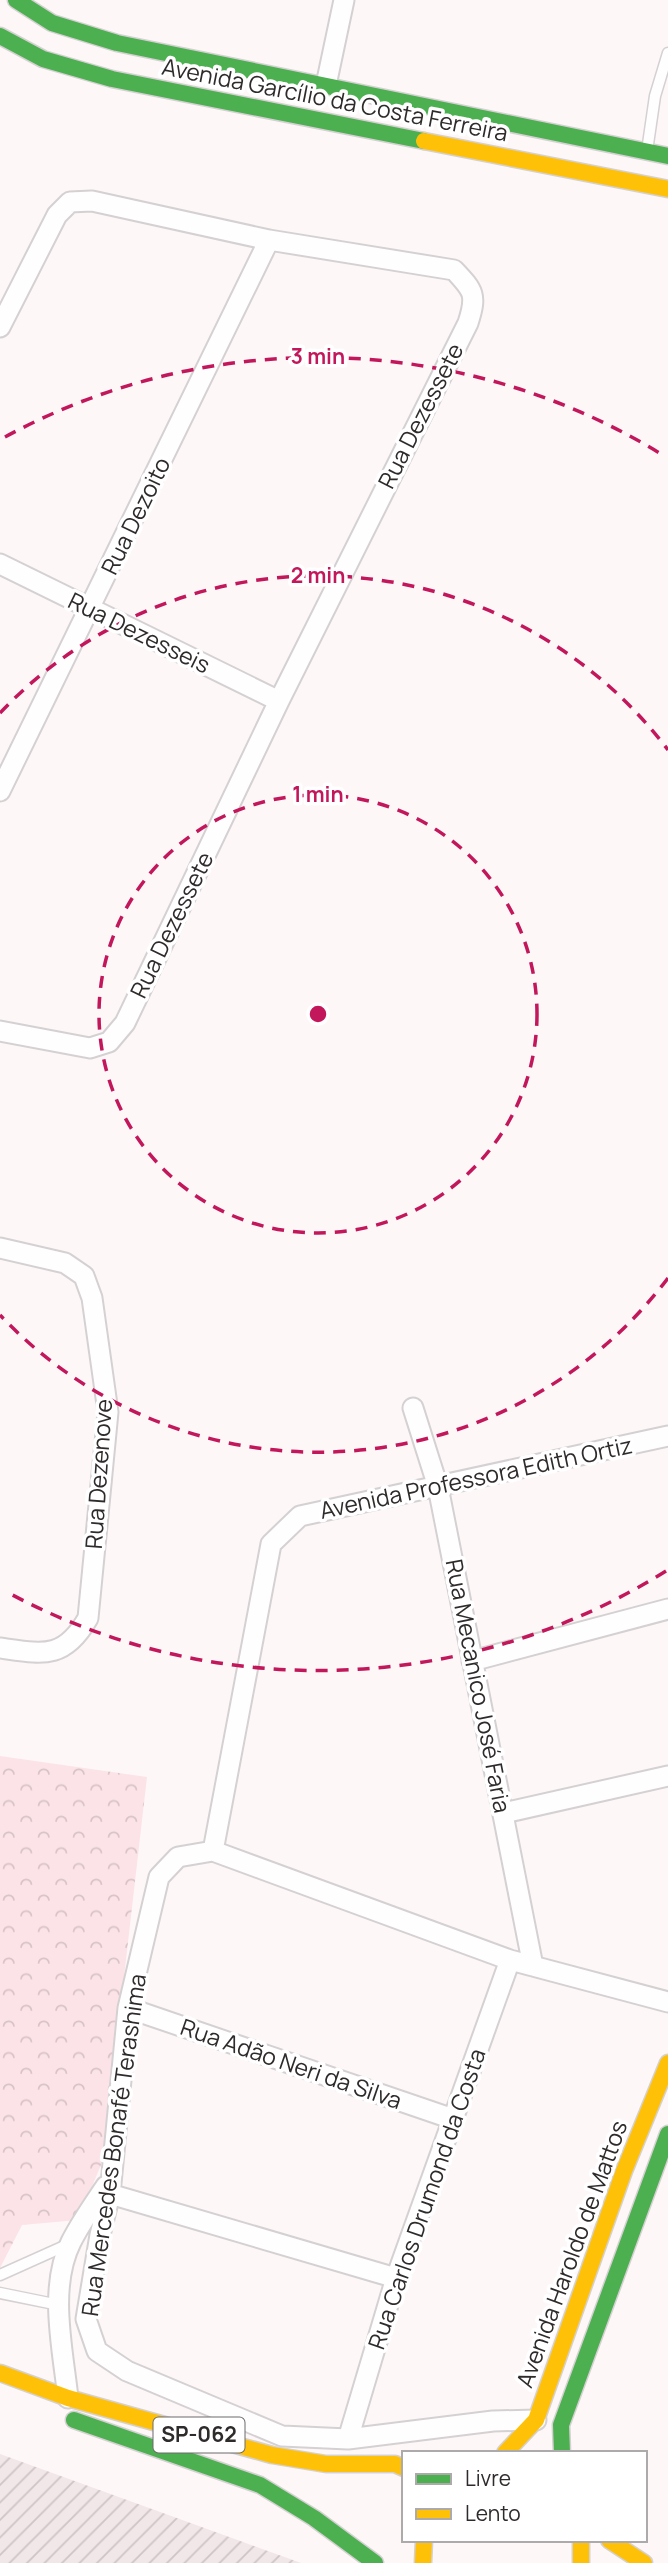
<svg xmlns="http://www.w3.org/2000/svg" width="668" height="2563" font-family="Manrope,sans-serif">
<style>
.industrial{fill:url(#industrial-furrows)}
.park{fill:url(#park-crowns)}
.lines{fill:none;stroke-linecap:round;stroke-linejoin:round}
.lane-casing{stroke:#d5d1d2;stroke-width:13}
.street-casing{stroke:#d5d1d2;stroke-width:23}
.fast-casing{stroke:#d5d1d2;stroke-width:19}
.slow-casing{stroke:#d5d1d2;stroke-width:19}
.lane{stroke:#fffefe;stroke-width:10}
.street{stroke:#fffefe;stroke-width:19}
.fast{stroke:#4caf50;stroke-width:16}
.slow{stroke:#ffc107;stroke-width:16}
.ring{fill:none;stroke:#c2185b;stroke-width:3.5;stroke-dasharray:12 9}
.labels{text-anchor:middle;stroke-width:7;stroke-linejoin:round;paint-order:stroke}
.shield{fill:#fff;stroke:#6d6b6b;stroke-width:2}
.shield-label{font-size:21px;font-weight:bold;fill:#2f2b2b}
.street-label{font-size:23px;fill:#2f2b2b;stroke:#fff}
.centre{fill:#c2185b;stroke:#fff;stroke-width:3.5}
.ring-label{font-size:21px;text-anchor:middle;font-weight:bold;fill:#c2185b;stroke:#fff;stroke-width:7;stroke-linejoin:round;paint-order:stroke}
</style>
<defs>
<pattern id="industrial-furrows" width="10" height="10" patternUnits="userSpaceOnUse" patternTransform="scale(1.75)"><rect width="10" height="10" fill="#f1e6e8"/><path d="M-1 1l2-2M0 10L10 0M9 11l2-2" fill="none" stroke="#cfc5c7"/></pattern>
<pattern id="park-crowns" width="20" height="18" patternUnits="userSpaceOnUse" patternTransform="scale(1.75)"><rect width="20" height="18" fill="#fce3e8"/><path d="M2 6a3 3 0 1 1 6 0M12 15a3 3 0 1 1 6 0" fill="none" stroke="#d8c3c7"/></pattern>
</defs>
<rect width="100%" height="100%" fill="#fdf7f8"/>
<path class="industrial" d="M0,2454L301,2563H0Z"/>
<path class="park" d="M0,1756L147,1777L103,2160L78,2220L22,2225L0,2268Z"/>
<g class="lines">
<defs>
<path id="lane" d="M647,151L655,96L668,53
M0,2275L69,2244
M0,2293L59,2305"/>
<path id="street" d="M326,85L344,0
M0,327L57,215L70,202L92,201L269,240L454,270C474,291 477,295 468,323L279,701L125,1023L109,1042L90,1048L0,1031
M0,564L279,701
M0,791L269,240
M0,1248L65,1263L84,1276L92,1298L108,1412L88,1618C64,1660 43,1654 0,1648
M413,1408L438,1487L533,1966
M472,1661L668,1609
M504,1813L668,1776
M213,1851L178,1857L159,1877L128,2008L110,2194L100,2235L86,2319L97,2351L127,2371L282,2436L348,2439L493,2421L536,2420
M213,1851L271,1544L300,1516L668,1436
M213,1851L510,1960L668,2002
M128,2008L453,2119
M110,2194L396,2278
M68,2398C63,2350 48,2288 71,2242C81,2222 94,2204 106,2186
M348,2439L396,2278L510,1960"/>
<path id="fast" d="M16,0L52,23L117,43L668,156
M0,36L43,59L112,79L424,141
M74,2420L260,2485L314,2518L375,2563
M562,2453L561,2425L668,2134"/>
<path id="slow" d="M424,141L668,189
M0,2373L68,2398L272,2455L326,2464H395L404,2468
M505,2453L536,2420L624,2171L668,2063
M581,2540V2563
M609,2540L644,2563
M423,2563L424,2540"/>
</defs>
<use href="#lane" class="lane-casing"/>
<use href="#street" class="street-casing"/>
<use href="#fast" class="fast-casing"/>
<use href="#slow" class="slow-casing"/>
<use href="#lane" class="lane"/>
<use href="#street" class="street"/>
<use href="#fast" class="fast"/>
<use href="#slow" class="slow"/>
</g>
<g class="ring">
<circle cx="318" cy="1014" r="219"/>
<path d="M668 1278A438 438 0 0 1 0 1315M0 713A438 438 0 0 1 668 750"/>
<path d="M666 1571A657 657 0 0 1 5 1591M5 437A657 657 0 0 1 666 457"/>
</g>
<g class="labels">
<rect class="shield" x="153.5" y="2417.5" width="91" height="35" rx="5"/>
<g class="shield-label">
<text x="199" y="2442">SP-062</text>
</g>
<g class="street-label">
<text transform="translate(335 100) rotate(11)" y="8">Avenida Garcílio da Costa Ferreira</text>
<text transform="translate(421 416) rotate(-63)" y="8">Rua Dezessete</text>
<text transform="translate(136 516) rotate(-64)" y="8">Rua Dezoito</text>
<text transform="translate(139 633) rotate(26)" y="8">Rua Dezesseis</text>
<text transform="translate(172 925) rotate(-64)" y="8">Rua Dezessete</text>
<text transform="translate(99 1474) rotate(-86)" y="8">Rua Dezenove</text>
<text transform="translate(476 1478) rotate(-12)" y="8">Avenida Professora Edith Ortiz</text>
<text transform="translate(478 1686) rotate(79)" y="8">Rua Mecanico José Faria</text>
<text transform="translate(291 2064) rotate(19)" y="8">Rua Adão Neri da Silva</text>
<text transform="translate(114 2145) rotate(-82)" y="8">Rua Mercedes Bonafé Terashima</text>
<text transform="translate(427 2199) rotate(-71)" y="8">Rua Carlos Drumond da Costa</text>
<text transform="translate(572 2254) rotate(-70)" y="8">Avenida Haroldo de Mattos</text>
</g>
</g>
<circle cx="318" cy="1014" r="10" class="centre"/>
<g class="ring-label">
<text x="318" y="364">3 min</text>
<text x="318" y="583">2 min</text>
<text x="318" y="802">1 min</text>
</g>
<rect x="402" y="2451" width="245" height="91" fill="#ffffff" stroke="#acaaaa" stroke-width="2"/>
<rect x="416" y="2474" width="35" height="10" fill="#4caf50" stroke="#acaaaa" stroke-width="2"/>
<text x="465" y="2486" font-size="21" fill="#2f2b2b">Livre</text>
<rect x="416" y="2509" width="35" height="10" fill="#ffc107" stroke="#acaaaa" stroke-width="2"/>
<text x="465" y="2521" font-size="21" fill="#2f2b2b">Lento</text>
</svg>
